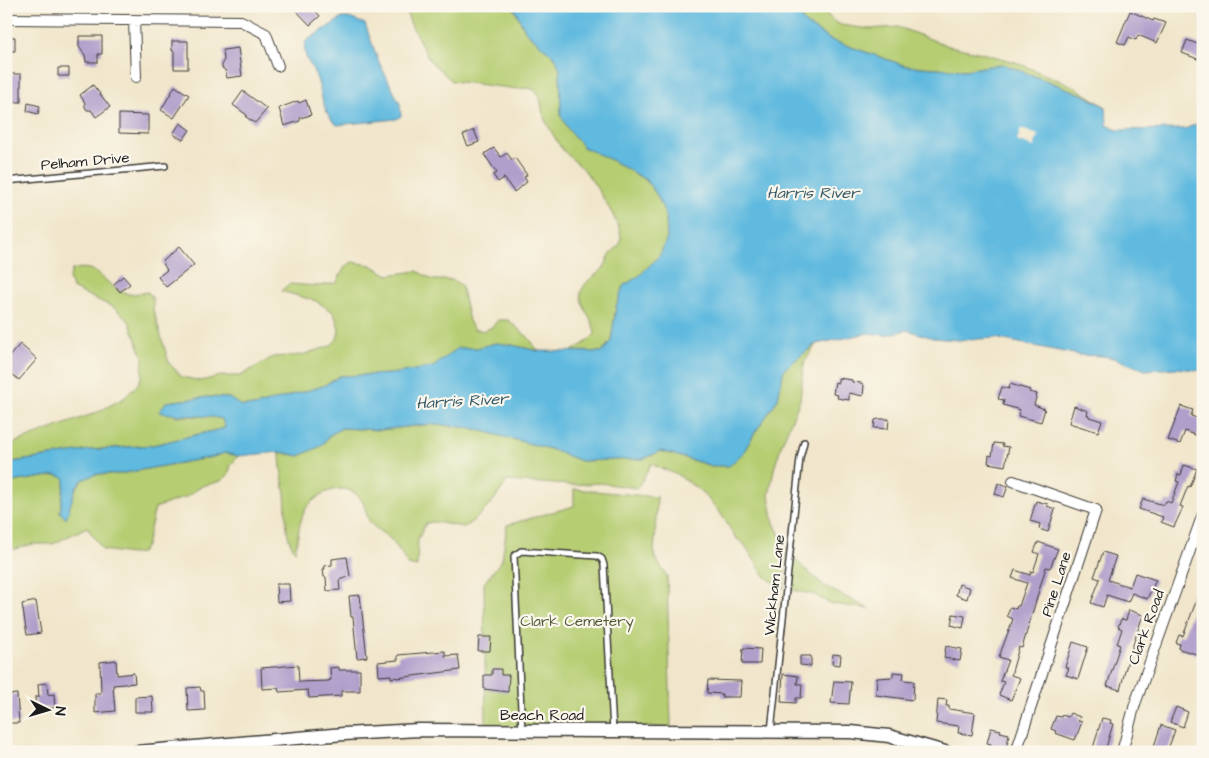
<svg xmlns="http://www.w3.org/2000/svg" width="1209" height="758" font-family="'Architects Daughter',sans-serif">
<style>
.green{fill:#b6cd72;stroke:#697447}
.water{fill:#61badf;stroke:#3e6b7e}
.pier{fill:#f1e6cb}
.building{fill:#b09ecb}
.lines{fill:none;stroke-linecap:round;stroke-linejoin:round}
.service-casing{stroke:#3c3a36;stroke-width:8}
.minor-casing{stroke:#3c3a36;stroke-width:12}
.tertiary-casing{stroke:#3c3a36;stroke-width:15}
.service{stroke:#fff;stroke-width:5}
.minor{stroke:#fff;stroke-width:10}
.tertiary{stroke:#fff;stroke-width:12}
.labels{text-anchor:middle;stroke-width:4.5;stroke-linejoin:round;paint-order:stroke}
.street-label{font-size:15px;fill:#1c1c1c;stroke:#fbf7ec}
.park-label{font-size:15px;fill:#525a3a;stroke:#fbf7ec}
.water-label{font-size:16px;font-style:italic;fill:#385b6a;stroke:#fbf7ec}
</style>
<rect width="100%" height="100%" fill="#fbf7ec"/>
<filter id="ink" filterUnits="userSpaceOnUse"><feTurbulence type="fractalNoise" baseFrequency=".02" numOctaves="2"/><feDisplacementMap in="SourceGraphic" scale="10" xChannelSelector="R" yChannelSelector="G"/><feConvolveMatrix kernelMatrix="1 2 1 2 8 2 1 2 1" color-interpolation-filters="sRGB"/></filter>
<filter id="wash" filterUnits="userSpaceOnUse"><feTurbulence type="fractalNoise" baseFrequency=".0096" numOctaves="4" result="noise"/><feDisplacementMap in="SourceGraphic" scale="20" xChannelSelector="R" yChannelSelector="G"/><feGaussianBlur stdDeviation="1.12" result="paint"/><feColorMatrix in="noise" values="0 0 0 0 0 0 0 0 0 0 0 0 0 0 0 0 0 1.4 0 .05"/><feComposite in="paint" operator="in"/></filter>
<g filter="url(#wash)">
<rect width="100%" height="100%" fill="#f1e6cb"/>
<path class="green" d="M404,6H512L514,8L526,32L556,58L560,70L561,116L583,147L611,160L646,180L657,195L666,216L667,238L660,255L639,276L623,286L616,307L611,341L602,352L572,351L588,341L595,334C594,318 578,304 581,292C584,282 595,276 602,270C607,265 607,258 611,253C616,248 621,246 621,238C621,223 594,183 585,171C576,161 565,155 558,143C554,136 549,128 545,120C538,104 546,84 518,89L452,81L430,61L412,27Z
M792,6H820L832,20L841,25L869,29L898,27L949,46L982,53L1015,62L1075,87L1106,107L1084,95L1003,64L965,70L906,66L831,40L806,24Z
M352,262L371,265L388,275L417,271L433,280H453L461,285L469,321L474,329L484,331L492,327L498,320H508L529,338L538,351L512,345L496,343L477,348H458L433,367L391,374L340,376L323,386L255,406H241L229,398L208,397L166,402L175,416H210L223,419L225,428L153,445L90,450L6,463V456L16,442L98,412L124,398L138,384L142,376L143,357L129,321L115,308L72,288L69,279L72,270C101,261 104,289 128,294C134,295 142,293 148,292L153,299V309L169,363L182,377L201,381L220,376H240L273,357L302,355L330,346L337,339L339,331L337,321L333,312L316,301L281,291L289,284L318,286L336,283L345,267Z
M816,344L804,363L800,400L782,443L774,469L769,496L774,523L787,550L784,588L779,587L764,575L744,544L736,538L721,514L702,492L678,475L651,464C646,472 643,481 637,488L600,483L572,485L507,481C496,499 482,516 464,527L435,522L426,523L418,539L417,567L408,565C403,557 399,549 393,542C387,534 376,531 370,522C365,514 366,505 360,498C345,480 319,492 307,507C299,518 298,538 295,551C282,533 288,508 284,487C282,474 280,465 280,452L299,456L321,446L330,435L342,428L380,430L432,424L471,428L550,449L581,461L643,459L661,451L712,466L743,453L754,434L778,399L784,369Z
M225,452L238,456L231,465L228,475L221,481L202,486L186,497L155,508L146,546L141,553L131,554L103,550L87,527L53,544H33L15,549H6V483L56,475L65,478L60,512L82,480L96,474H119L213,457Z
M574,489L657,497L654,556L667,576L671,727L486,729L484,583L502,560L507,525L574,506Z
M792,556L805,569L826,587L869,609L831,604L815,595L789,589Z"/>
<path class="water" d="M512,6H792L806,24L831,40L906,66L965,70L1003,64L1084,95L1106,107L1107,125L1117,130L1185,129L1203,121V372L1197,370L1176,368L1145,370L1114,358L1103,356L1079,355L995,338L959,340L933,338L907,330L886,335L868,333L816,344L784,369L778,399L754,434L743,453L729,466H712L661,451L643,459L581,461L550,449L471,428L432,424L380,430L342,428L330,435L321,446L299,456L280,452L238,456L225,453L213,457L119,474H96L82,480L76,487L66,519L60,512L65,478L56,475L6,483V463L90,450L153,445L225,428L222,419C202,414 180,417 159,412L166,402L208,397L229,398L241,406H255L323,386L340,376L391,374L433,367L458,348H477L496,343L512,345L538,351L602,352L611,341L616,307L623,286L639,276L660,255L667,238L666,216L657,195L646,180L611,160L583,147L568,129L561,116L560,70L556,58L526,32L514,8Z
M342,18H349L365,24L378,60L400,104L401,116L396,119L337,125C323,115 322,94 317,79C314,70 307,62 305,53C304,48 305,45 306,41Z"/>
<path class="pier" d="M1021,129L1038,135L1034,147L1017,141Z"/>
<g id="blocks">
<path class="building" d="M292,6H311L320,16L310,25Z
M1130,11L1153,21L1154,19L1166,23L1157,43L1138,35L1136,40L1129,37L1125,45L1117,42Z
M79,36H102V54H98V62H86L85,55L79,47Z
M6,37H15V51H6Z
M1187,40L1203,46V61L1182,53Z
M172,41H188V69H174V51H172Z
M238,48L242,76L227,78L225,70L222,68V63L224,60L223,50Z
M58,68H69V76H58Z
M7,74H21V102H6Z
M93,85L110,107L96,117L91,110H87L85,107V103L80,95Z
M175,86L189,95L174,118L161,110Z
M243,91L267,109L255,123L246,117L247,115L233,105Z
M306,100L311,115L300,118V121L284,126L279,108L298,101L299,103Z
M28,103L40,106L38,114L27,111Z
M119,114L148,115V134L119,133Z
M180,123L190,130L183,140L173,134Z
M474,130L479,142L468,146L463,135Z
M494,148L501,157L507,153L512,160L515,158L527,175L524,177L527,182L514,192L504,178L498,182L493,175L497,173L484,154Z
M179,247L194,265L166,287L158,277L167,270L162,262Z
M123,276L130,284L120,292L114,284Z
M20,344L37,359L19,380L6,369V360Z
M838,378L852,380V382L861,383L864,385L863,396L849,393V400L837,398L838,395L833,394L835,382L838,383Z
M1010,384L1030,390L1029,392L1037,394L1034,405L1045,409L1041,422L1018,416L1020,410L1003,405L1004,400L998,399L1002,387L1009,389Z
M1074,406L1088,411L1087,415H1089V417L1102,421L1098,432L1069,423Z
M1181,406L1193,410L1191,416L1203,420V438L1185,431L1180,444L1168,440Z
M879,419H889L888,429L874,428L875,420Z
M994,443L1003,444L1002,446L1009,447L1005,466L988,463L989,455L992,456Z
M1184,465L1197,469L1190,487L1188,486L1180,506L1183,507L1174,527L1161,522L1163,517L1139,509L1143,499L1164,505L1166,501L1171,503L1179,482L1176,481L1178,474L1181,475Z
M998,483L1008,486L1004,497L995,494Z
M1036,501L1048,504L1047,506L1055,509L1048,532L1039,529L1040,524L1030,521Z
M1038,542L1058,549L1050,568L1046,567L1022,648L1019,647L1011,675L1020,678L1011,700L999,695L1004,682L1000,681L1008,660L999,657L1013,619L1007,616L1010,607L1016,609L1017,606H1019L1027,583L1012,578L1015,570L1030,575L1031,571L1033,572L1039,554L1034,552Z
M1103,552L1116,556L1108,580L1130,587L1135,573L1156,580L1147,599L1132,593L1128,602L1107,595L1103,607L1091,603L1100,579L1094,577Z
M347,557L350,576L339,580L340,590L327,591L326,577H324L323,569H325L324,566L332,565V559Z
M276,584H289L290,601L277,602Z
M959,584L970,588L967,599L956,595Z
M1202,586H1203V656L1179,649L1180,644L1176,643L1179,635L1183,636Z
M360,595L367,657L357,658L353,617H351L349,596Z
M36,601L41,633L27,635L22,604Z
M1129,610L1143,615L1128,660L1120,690L1107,686L1120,645L1117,644L1122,629L1118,627L1121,619L1126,620Z
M953,614L965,616L963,628L951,625Z
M479,637H491L490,651H478Z
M1073,642L1088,647L1078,679L1066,675L1069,668L1065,667Z
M946,646L962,649L960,661L944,658Z
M743,648L761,649L760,664H742Z
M445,651V656L458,655L460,670L397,678V677L391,678V675L379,676L378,662L398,660V655Z
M833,654L841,655L840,665L832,664Z
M800,656H811V666L800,665Z
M116,660L117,675L134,673L135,683L113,685L115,711L95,713V693H101L100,662Z
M298,665L299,682L329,681V680H331L330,668L339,667V670H360V691H341V696L309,698L308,690L279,692L278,688L262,689L261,668Z
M492,669H501V675H509L508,692L484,689V675H492Z
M893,672L904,673L903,680L914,681L913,700L876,695L877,678L893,677Z
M783,674L798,676L797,684H802L801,698H796V703L781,702Z
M708,680L741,681L740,697H722V694L707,693Z
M834,681L851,682L849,704L831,703Z
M47,683L48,695L54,694L55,708H36L35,697H39L38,684Z
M200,687L201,691H204L205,710L188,711L187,688Z
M17,694L19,723H6V695Z
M152,696L153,712H135V697Z
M938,699L947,700L946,706H949V709L975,713L972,735L958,733L959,726L936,723Z
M1176,707L1188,712L1183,727L1170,722Z
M1070,713L1080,717L1078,721L1082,722L1075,740L1055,733L1056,731L1051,729L1056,716L1061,717L1062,715L1068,717Z
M1102,718L1111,720L1110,723L1113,724L1105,751L1093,748Z
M1161,725L1175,730L1167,752H1152Z
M991,728L1001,730L1000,732L1009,734L1007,746H1004L1003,749L990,748L991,744L987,743Z"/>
</g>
</g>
<g filter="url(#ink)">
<use href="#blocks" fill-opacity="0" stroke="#3c3a36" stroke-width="1"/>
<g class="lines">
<defs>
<path id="service" d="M6,181L165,166
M522,731L514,556L521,551L597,556L602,559L604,565L613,731
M771,731L800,458L804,442"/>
<path id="minor" d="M6,19L241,21L266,34L278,66
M134,20L136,77
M1013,481L1096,510L1016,752
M1122,752L1135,704L1203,514"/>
<path id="tertiary" d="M137,752L344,734L419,730L851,732L889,736L945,752"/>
</defs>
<use href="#service" class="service-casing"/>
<use href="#minor" class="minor-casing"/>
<use href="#tertiary" class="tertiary-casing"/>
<use href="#service" class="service"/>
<use href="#minor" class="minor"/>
<use href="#tertiary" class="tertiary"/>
</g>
</g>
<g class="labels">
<g class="street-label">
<text transform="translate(85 161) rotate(-5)" y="5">Pelham Drive</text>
<text transform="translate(1056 584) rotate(-72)" y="5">Pine Lane</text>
<text transform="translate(774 585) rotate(-84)" y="5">Wickham Lane</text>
<text transform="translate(1146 627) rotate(-70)" y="5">Clark Road</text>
<text x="542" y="720">Beach Road</text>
</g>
<g class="park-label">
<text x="577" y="626">Clark Cemetery</text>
</g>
<g class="water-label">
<text x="813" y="198">Harris River</text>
<text transform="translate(462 400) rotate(-3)" y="6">Harris River</text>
</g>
</g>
<rect width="1209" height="758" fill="none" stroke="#fbf7ec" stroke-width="25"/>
<g transform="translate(48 710) rotate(95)" stroke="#fbf7ec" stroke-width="4" paint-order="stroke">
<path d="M0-4L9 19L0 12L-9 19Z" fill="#1c1c1c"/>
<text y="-8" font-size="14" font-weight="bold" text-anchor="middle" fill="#1c1c1c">N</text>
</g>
</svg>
